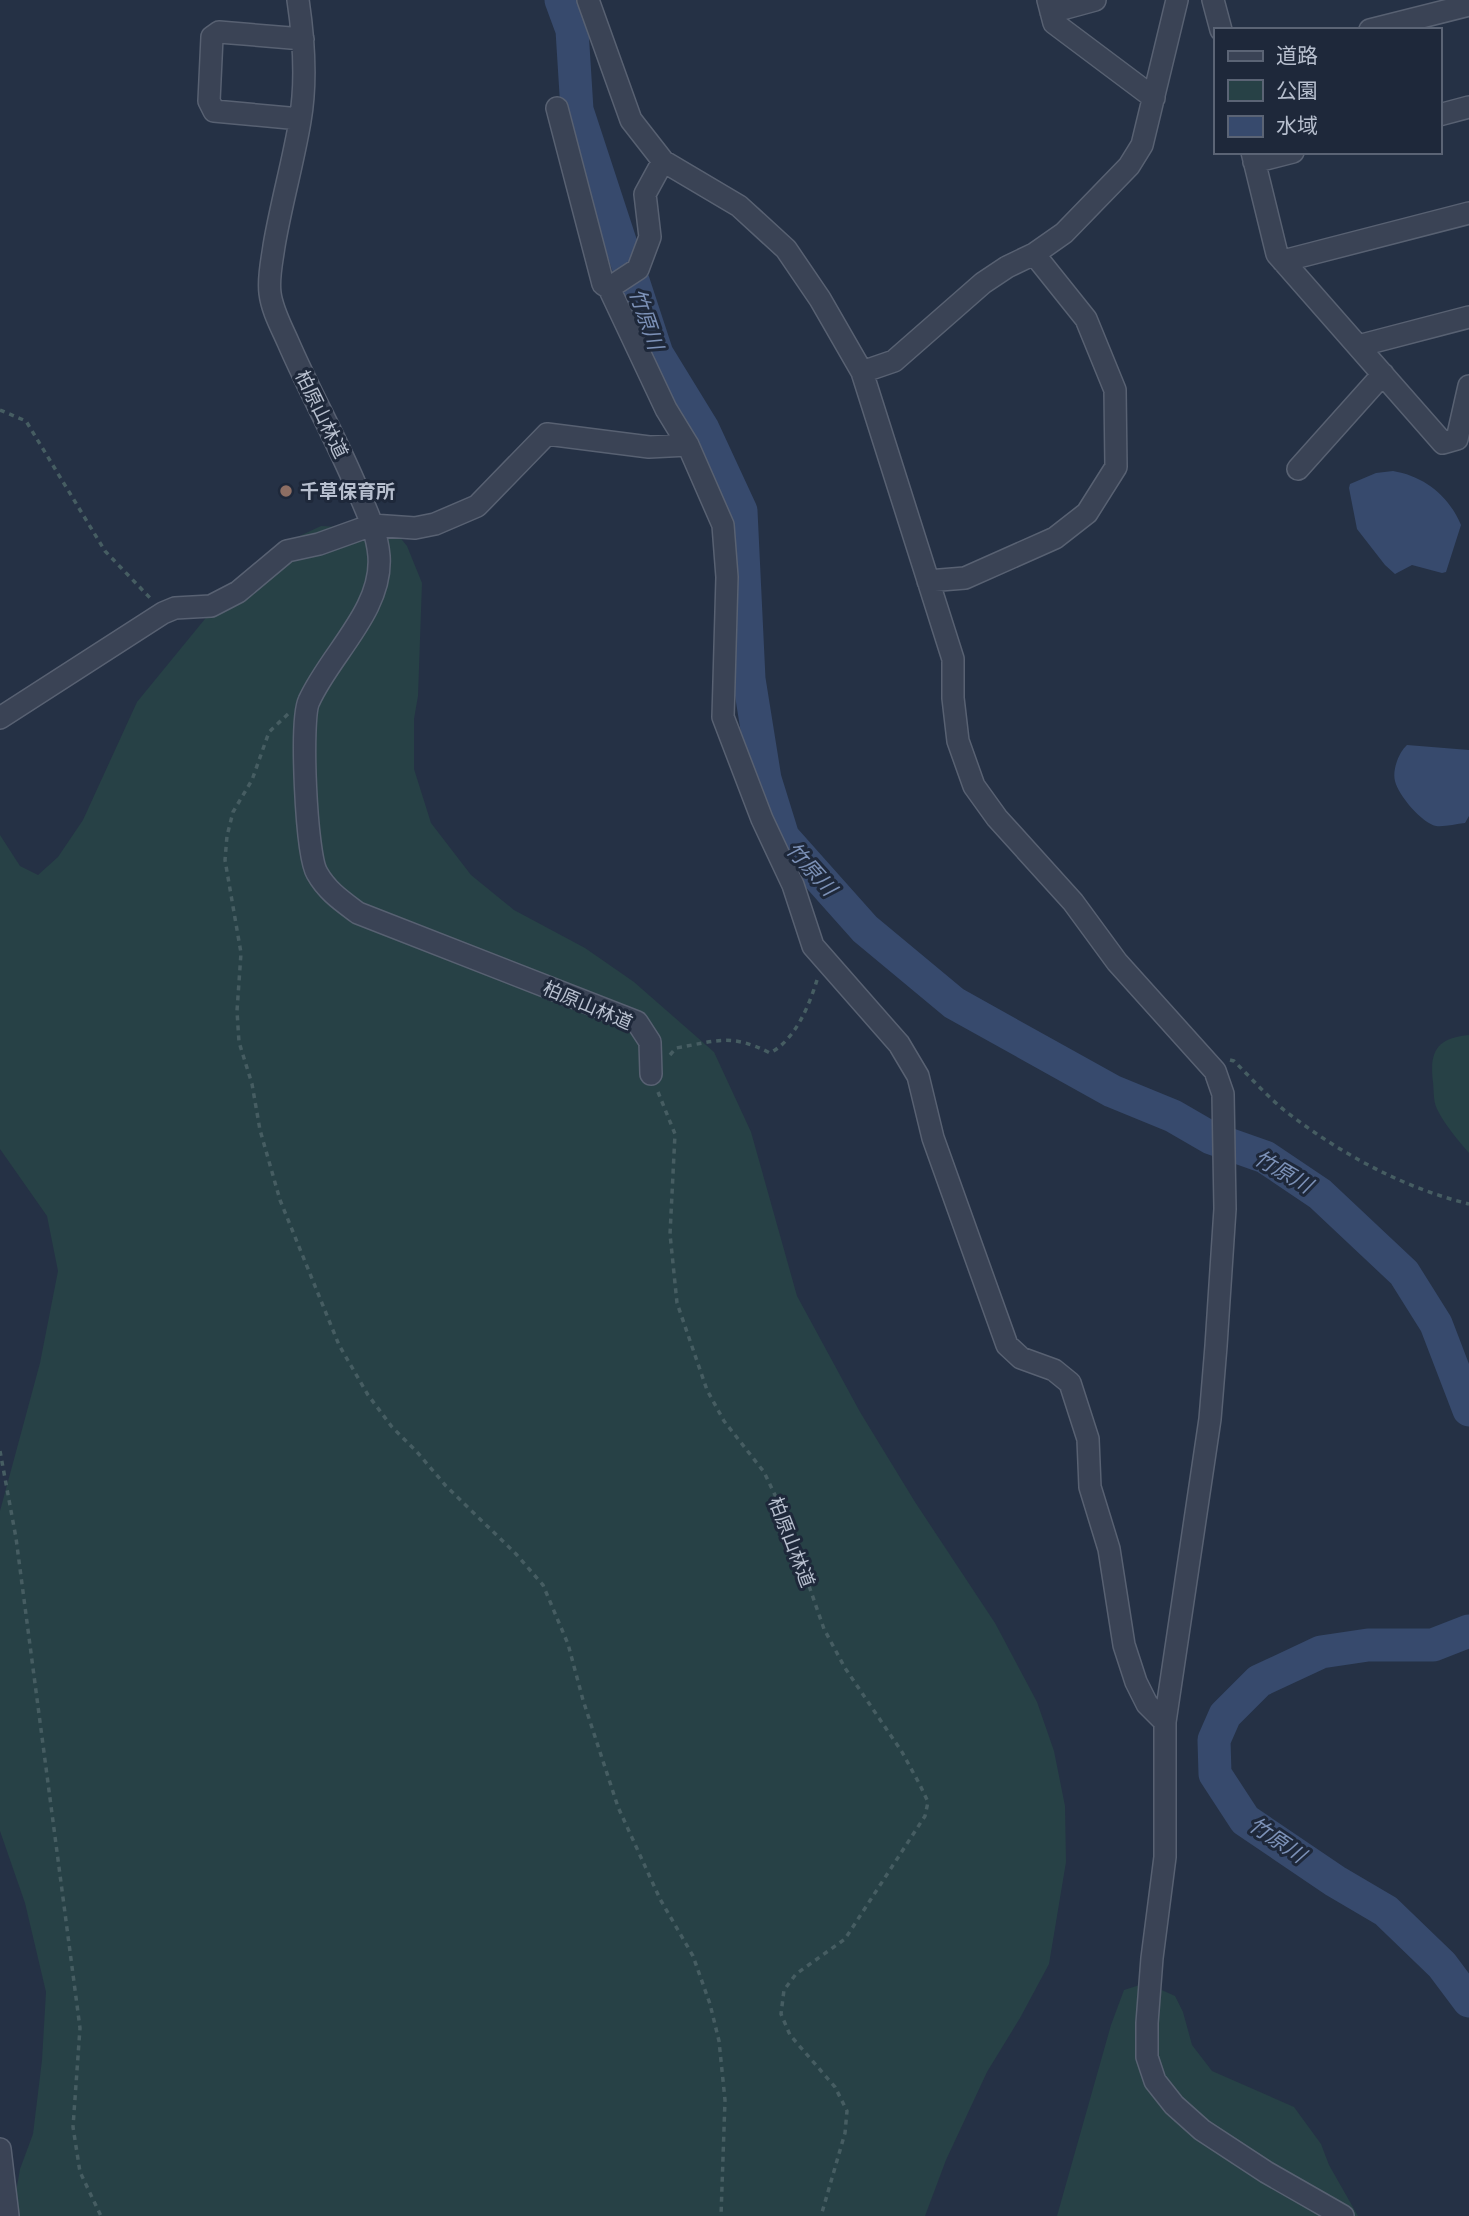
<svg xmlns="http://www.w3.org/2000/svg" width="1469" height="2216" font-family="'Asap Condensed','Noto Sans JP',sans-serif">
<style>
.green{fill:#274146}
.water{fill:#374a6d}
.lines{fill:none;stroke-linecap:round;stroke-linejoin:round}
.river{stroke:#374a6d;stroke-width:33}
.minor-casing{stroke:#586172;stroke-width:24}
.path{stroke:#465d62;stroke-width:3.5;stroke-dasharray:5 5;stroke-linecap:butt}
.minor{stroke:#3a4355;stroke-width:21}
.education-dot{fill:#8d6e63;stroke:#1e283a;stroke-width:2.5}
.labels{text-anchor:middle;stroke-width:6;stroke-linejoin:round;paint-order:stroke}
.street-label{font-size:19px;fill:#b7bfce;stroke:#1e283a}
.poi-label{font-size:19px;font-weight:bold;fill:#b7bfce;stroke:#1e283a;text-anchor:start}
.water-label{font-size:21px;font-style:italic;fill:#7c91b7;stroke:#1e283a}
</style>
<rect width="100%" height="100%" fill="#253145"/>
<path class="green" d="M321,526L394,530L407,546L422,583L418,696L414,719V769L431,823L471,875L514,910L585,948L634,982L714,1052L751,1132L797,1296L860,1412L915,1502L995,1623L1037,1702L1054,1751L1065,1806L1066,1862L1049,1964L1020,2018L987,2072L946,2160L925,2216H14L13,2209L20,2169L33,2134L42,2060L46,1992L25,1903L0,1831V1511L40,1363L58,1271L47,1216L0,1149V835L20,866L38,875L58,857L83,820L137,702L227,592L289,541Z
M1469,1035V1153C1457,1139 1445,1125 1437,1109C1433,1101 1434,1090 1433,1082C1429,1050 1438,1038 1469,1035Z
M1146,1983L1175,1996L1183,2012L1192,2045L1212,2071L1294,2107L1321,2144L1329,2165L1358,2216H1057L1111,2025L1124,1990Z"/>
<path class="water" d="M1393,471C1424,476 1449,496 1461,525L1446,572L1442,573L1412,565L1395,574L1385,565L1357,529L1349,488L1350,484L1376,473Z
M1407,745L1469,750V816L1465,823C1456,824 1444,827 1436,826C1422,823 1398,795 1395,781C1392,770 1399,752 1407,745Z"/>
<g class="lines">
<path class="river" d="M561,0L572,30L577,110L657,354L703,429L741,511L749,679L765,779L783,837L865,929L954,1003L1112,1091L1173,1116L1211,1138L1265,1157L1320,1194L1404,1273L1436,1324L1469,1410
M1469,1631L1433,1645H1368L1321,1652L1259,1681L1225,1715L1214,1740L1215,1774L1245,1820L1335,1881L1386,1911L1442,1965L1469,2001"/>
<defs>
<path id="minor" d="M298,0C304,40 307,81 300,121C293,163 281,204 274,246C272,261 268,277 270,293C272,310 281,326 288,342C310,393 337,440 358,491C367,512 377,532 379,556C383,610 330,654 309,701C300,719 306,855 317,873C327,891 342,901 358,913L637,1022L650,1042L651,1074
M588,0L631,120L663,161L739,206L786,249L820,299L862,372L953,659V698L958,741L974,786L997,818L1073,902L1117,962L1215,1071L1223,1094L1225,1209L1216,1346L1210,1419L1165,1722V1857L1152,1958L1147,2023V2057L1155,2081L1174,2105L1202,2130L1266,2172L1343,2216
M1048,0L1054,23L1154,98
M1213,0L1221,30
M1051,12L1095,0
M1370,30L1469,5
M557,108L603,284L609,288L666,409L688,445L723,525L727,577L723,717L762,819L793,885L813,946L899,1044L918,1076L933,1138L1007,1345L1021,1358L1054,1370L1070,1383L1088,1439L1090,1487L1109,1549L1124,1645L1136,1682L1147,1704L1165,1722
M1439,115L1469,107
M300,119L214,111L209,101L212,37L219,32L303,39
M1252,152L1277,254L1443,443L1457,439L1469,386
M1254,162L1293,152
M1283,261L1469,213
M609,288L638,269L650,237L645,194L663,161
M1358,346L1469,317
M862,372L894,361L983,283L1007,267L1034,254L1064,233L1129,166L1142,145L1177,0
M1298,469L1383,374
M928,581L965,578L1055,538L1087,513L1116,467L1115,390L1086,319L1034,254
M0,718L163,613L175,608L211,606L238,592L287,551L319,544L372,525L415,528L435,524L477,506L547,434L649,447L688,445
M0,2149L8,2216"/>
</defs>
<use href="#minor" class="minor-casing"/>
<path class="path" d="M0,410L26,421L105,551L152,600
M288,714L269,732L252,780L233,812L227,836L225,860L241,953L237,1011L239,1042L252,1084L260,1130L280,1200L339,1345L368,1395L392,1427L417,1452L446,1486L516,1554L543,1585L568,1644L583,1700L618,1807L660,1899L693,1956L710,2004L719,2041L725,2100L721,2216
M670,1055L676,1048C717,1041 731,1033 770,1053C795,1040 809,1006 817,980
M1230,1060L1234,1061C1250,1077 1266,1095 1284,1110C1339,1153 1401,1187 1469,1204
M658,1092L675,1134L670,1234L677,1303L707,1390L724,1421L764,1472L784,1514L824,1629L845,1668L902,1752L920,1785L928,1802L925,1816L845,1939L796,1974L784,1990L781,2014L790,2035L835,2087L847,2111L845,2133L821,2216
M0,1451L16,1538L80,2028L73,2127L80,2172L101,2216"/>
<use href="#minor" class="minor"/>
</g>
<circle class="education-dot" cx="286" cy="491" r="7"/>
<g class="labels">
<g class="street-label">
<text transform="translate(322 414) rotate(64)" y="7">柏原山林道</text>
<text transform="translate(588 1005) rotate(23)" y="7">柏原山林道</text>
<text transform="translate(792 1542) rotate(69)" y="7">柏原山林道</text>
</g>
<g class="poi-label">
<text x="300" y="498">千草保育所</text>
</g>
<g class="water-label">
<text transform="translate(646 319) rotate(71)" y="7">竹原川</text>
<text transform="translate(811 869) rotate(48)" y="7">竹原川</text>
<text transform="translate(1283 1172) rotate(30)" y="7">竹原川</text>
<text transform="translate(1277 1840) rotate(34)" y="7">竹原川</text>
</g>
</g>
<rect x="1214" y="28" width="228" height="126" fill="#1e283a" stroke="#5b6475" stroke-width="2"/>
<rect x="1228" y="51" width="35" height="10" fill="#3a4355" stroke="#5b6475" stroke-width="2"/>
<text x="1276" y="63" font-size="21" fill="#b7bfce">道路</text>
<rect x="1228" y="80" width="35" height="21" fill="#274146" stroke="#5b6475" stroke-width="2"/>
<text x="1276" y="98" font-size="21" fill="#b7bfce">公園</text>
<rect x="1228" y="116" width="35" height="21" fill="#374a6d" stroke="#5b6475" stroke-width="2"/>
<text x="1276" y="133" font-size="21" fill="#b7bfce">水域</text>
</svg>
